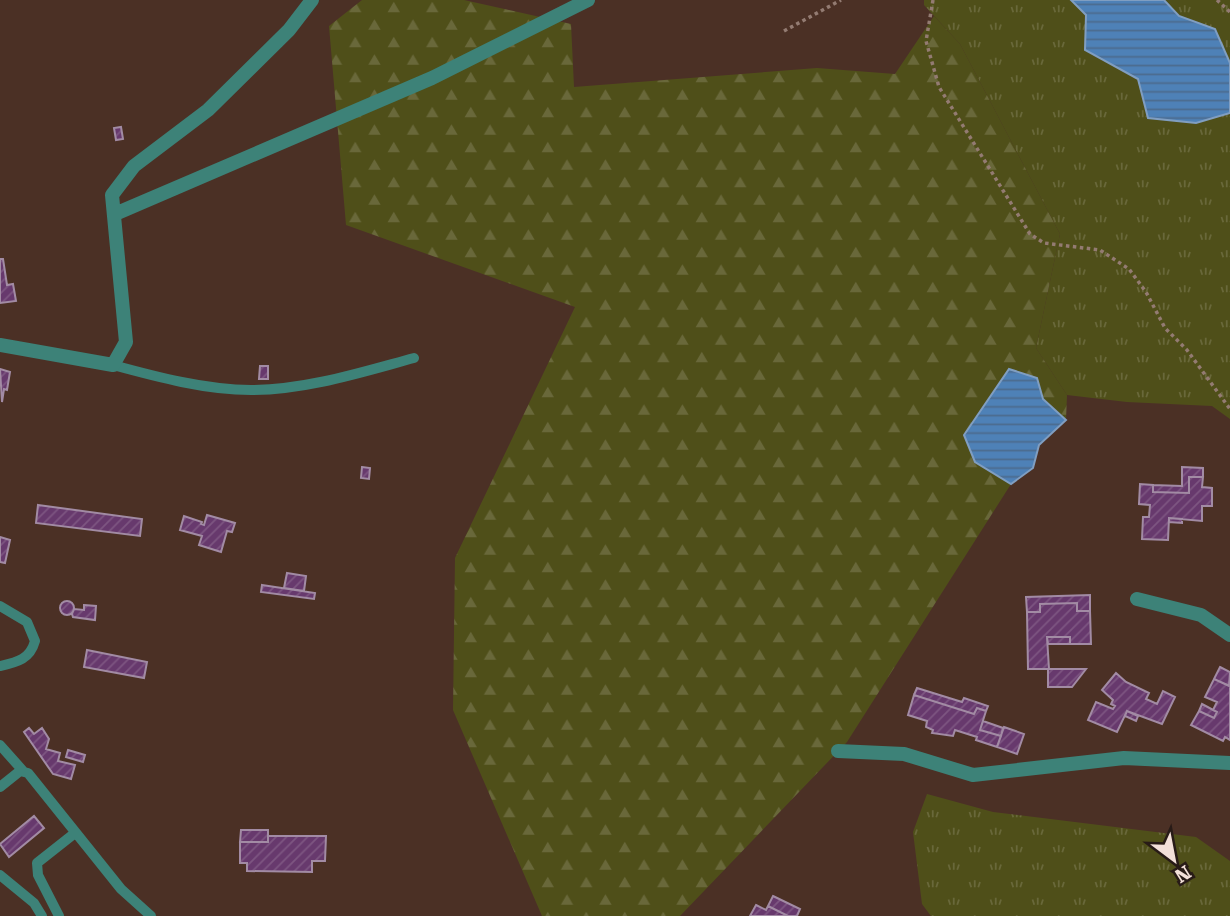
<svg xmlns="http://www.w3.org/2000/svg" width="1230" height="916" font-family="'Roboto Serif',serif">
<style>
.grass{fill:url(#grass-tufts)}
.forest{fill:url(#forest-firs)}
.water{fill:url(#water-rules);stroke:#809ec1;stroke-width:2}
.building{fill:url(#building-hatch);stroke:#a28ba4;stroke-width:2}
.lines{fill:none;stroke-linecap:round;stroke-linejoin:round}
.path{stroke:#937b72;stroke-width:3.5;stroke-dasharray:3.5 3.5;stroke-linecap:butt}
.lane{stroke:#3d8278;stroke-width:10}
.street{stroke:#3d8278;stroke-width:14}
</style>
<defs>
<pattern id="grass-tufts" width="24" height="20" patternUnits="userSpaceOnUse" patternTransform="scale(1.75)"><rect width="24" height="20" fill="#4f4f19"/><path d="M3 7l-1-3M5 7V3M7 7l1-3M15 17l-1-3M17 17v-4M19 17l1-3" fill="none" stroke="#69683a"/></pattern>
<pattern id="forest-firs" width="22" height="20" patternUnits="userSpaceOnUse" patternTransform="scale(1.75)"><rect width="22" height="20" fill="#4f4f19"/><path d="M5 1l3.5 6h-7zM16 11l3.5 6h-7z" fill="#69683a"/></pattern>
<pattern id="water-rules" width="6" height="5" patternUnits="userSpaceOnUse" patternTransform="scale(1.75)"><rect width="6" height="5" fill="#4e81b7"/><path d="M0 2.5h6" fill="none" stroke="#4c6b8e"/></pattern>
<pattern id="building-hatch" width="6" height="6" patternUnits="userSpaceOnUse" patternTransform="scale(1.75)"><rect width="6" height="6" fill="#67396d"/><path d="M-1 1l2-2M0 6l6-6M5 7l2-2" fill="none" stroke="#7d5581"/></pattern>
</defs>
<rect width="100%" height="100%" fill="#4b3025"/>
<path class="grass" d="M924,0H1230V419L1212,406L1127,402L1067,395L1036,348L1060,234L960,44L924,5Z
M927,794L993,812L1196,837L1230,861V916H931L922,904L913,832Z"/>
<path class="forest" d="M362,0H464L571,24L574,87L817,68L895,74L934,16L960,44L1060,234L1036,348L1067,395L1066,420L1043,399L975,462L1011,484L847,742L680,916H542L453,710L455,558L575,307L346,225L329,26Z"/>
<path class="water" d="M1071,0H1164L1179,16L1215,29L1230,63V113L1196,123L1148,118L1138,79L1085,50L1086,15Z
M1009,369L1037,378L1043,399L1066,420L1039,445L1033,468L1011,484L975,462L964,435Z"/>
<path class="building" d="M121,127L123,139L116,140L114,128Z
M0,259H3L7,285L13,284L16,301L0,303Z
M260,366H268V379H259Z
M0,369L10,372L7,390L4,389L2,402Z
M362,467L370,468L369,479L361,478Z
M1182,467L1203,468V477H1189V493L1153,492V485L1182,486Z
M1189,477H1203L1202,487L1212,488V506H1202V521L1169,518L1168,540L1142,539L1143,517H1149L1150,505L1139,504L1140,484L1153,485V492L1189,493Z
M38,505L142,519L140,536L36,523Z
M207,515L235,523L232,532L227,531L221,552L199,545L202,536L180,530L184,516L202,522L201,524L204,525Z
M1169,518L1182,519V523L1169,522Z
M0,537L10,540L5,563L0,562Z
M287,573L306,576L304,591L284,588Z
M262,585L315,593L314,599L261,592Z
M1090,595V611H1077V603L1040,604V612H1027L1026,597Z
M60 608a7 7 0 1 1 14 0a7 7 0 1 1-14 0Z
M1077,603V611H1090L1091,644H1070V637H1047L1049,669H1086L1072,687H1048V669H1028L1027,612H1040V604Z
M84,605L96,606L95,620L73,617L72,614L74,609L84,610Z
M1047,637H1070V644H1048Z
M87,650L147,662L144,678L84,667Z
M1220,667L1230,672L1229,686L1214,679Z
M1116,673L1126,682L1149,693L1146,699L1157,704L1163,691L1175,697L1162,724L1127,711L1117,732L1088,720L1096,702L1113,709L1115,706L1111,704L1113,700L1102,690Z
M1214,679L1230,686V740L1225,737L1223,741L1191,725L1199,711L1214,718L1217,712L1213,710L1217,702L1205,697Z
M917,688L962,702L964,698L988,706L986,711L977,708L974,714L914,695Z
M914,695L974,714L977,708L986,711L980,730L1001,736L997,747L976,740L977,737L955,730L953,736L932,733L933,730L926,727L927,721L908,715Z
M1202,704L1217,712L1214,718L1199,711Z
M1127,711L1138,716L1136,721L1125,716Z
M983,721L1003,728L1001,736L980,730Z
M1004,727L1024,734L1017,754L997,747Z
M29,728L34,734L42,728L49,739L46,749L60,753L58,761L75,765L71,779L53,774L24,732Z
M68,750L85,755L83,762L66,757Z
M34,816L44,828L9,857L0,844Z
M241,830H268V842H240Z
M268,836H326L325,861H312V872L247,871V863H240V842H268Z
M773,896L800,909L797,916H788L768,906Z
M756,905L766,910L768,906L788,916H750Z"/>
<g class="lines">
<path class="path" d="M933,0L926,41L939,87L1030,234L1044,243L1100,250L1129,269L1146,292L1165,328L1187,350L1230,409
M1217,0L1230,12
M784,31L841,0"/>
<path class="lane" d="M113,365C157,377 206,390 251,390C306,390 362,372 414,358
M0,606L27,622L35,641C30,659 18,662 0,666
M0,745L24,772
M0,787L20,771L28,773L121,889L151,916
M0,875L34,903L42,916
M59,916L38,875L37,863L75,833"/>
<path class="street" d="M115,214L432,78L588,0
M0,345L113,365L126,342L112,195L134,166L208,110L289,30L312,0
M1137,599L1201,615L1230,635
M838,751L904,754L973,775L1124,758L1230,763"/>
</g>
<g transform="translate(1174 860) rotate(148)" stroke="#281b17" stroke-width="5" paint-order="stroke">
<path d="M0-5L12 26L0 18L-12 26Z" fill="#f3e0d9"/>
<text y="-10" font-size="19" font-weight="bold" text-anchor="middle" fill="#f3e0d9">N</text>
</g>
</svg>
